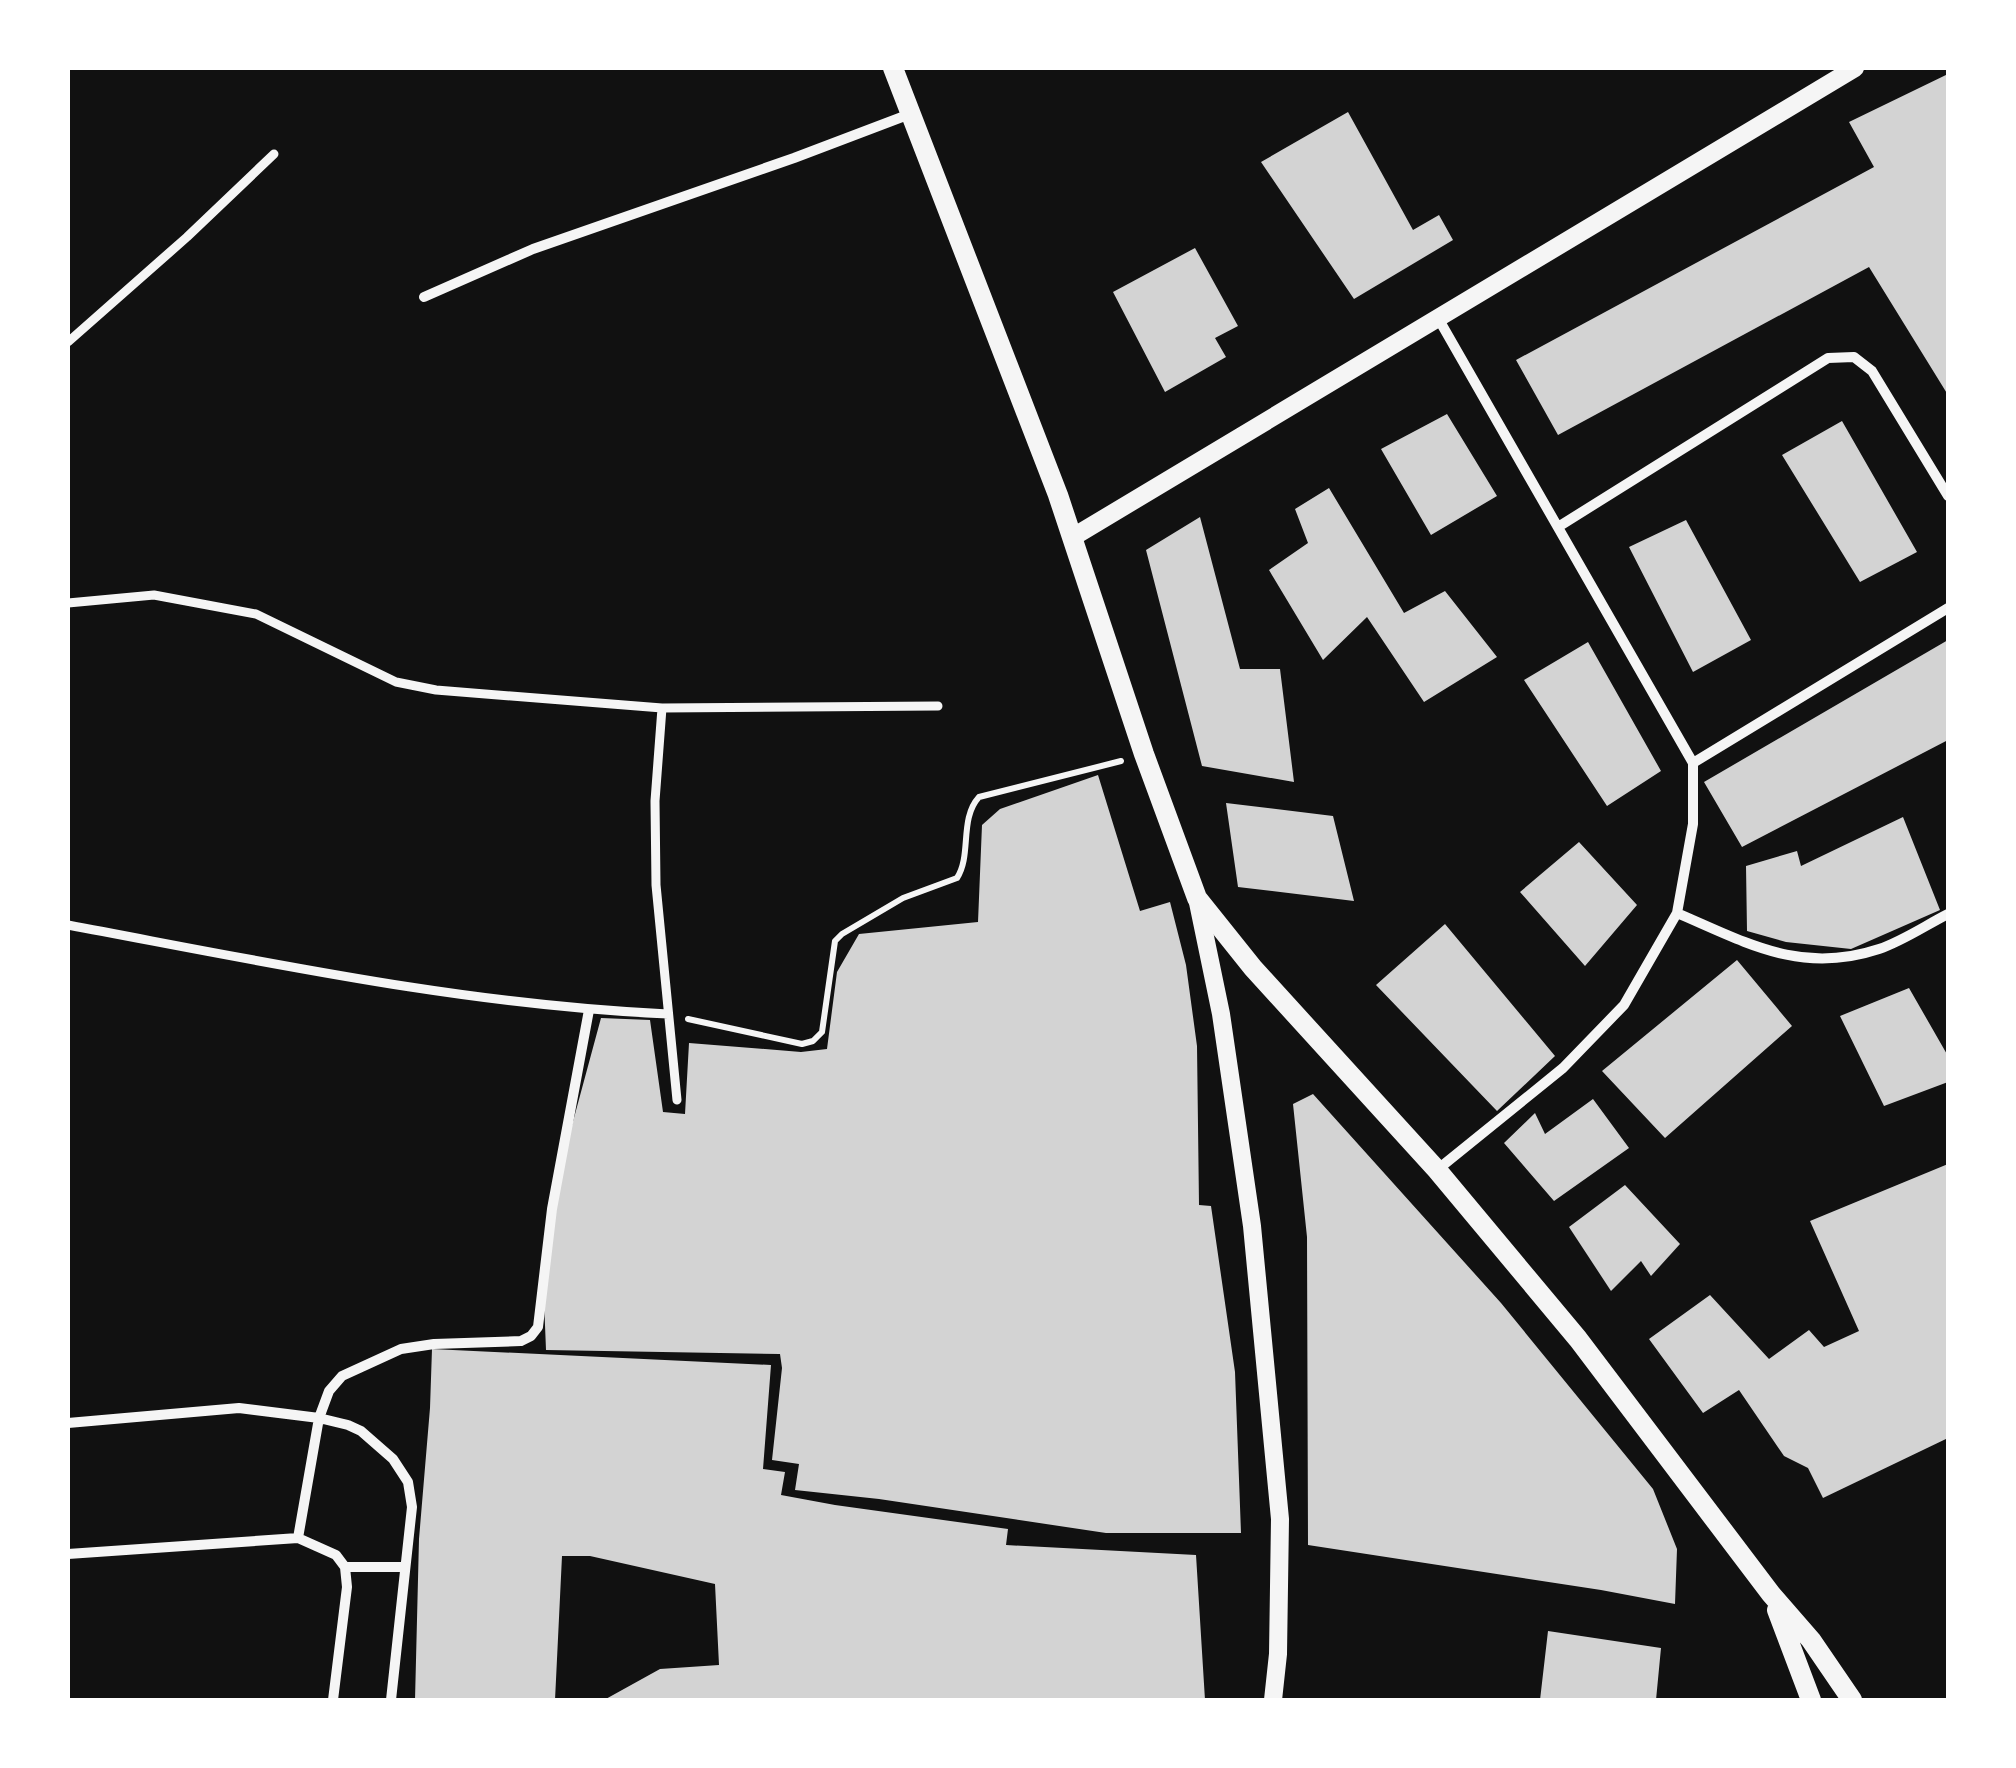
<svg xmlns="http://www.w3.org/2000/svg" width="2016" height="1768" font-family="Lora,serif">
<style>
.building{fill:#d3d3d3}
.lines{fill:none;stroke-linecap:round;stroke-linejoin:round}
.path{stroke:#f5f5f5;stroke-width:6}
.pedestrian{stroke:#f5f5f5;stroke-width:9}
.minor{stroke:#f5f5f5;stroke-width:10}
.tertiary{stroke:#f5f5f5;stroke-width:18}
.secondary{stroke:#f5f5f5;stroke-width:20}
</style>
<rect width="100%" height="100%" fill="#111"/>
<path class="building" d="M1948,74V395L1869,267L1558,435L1516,360L1874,167L1849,122Z
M1348,112L1413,230L1439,215L1453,240L1354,299L1261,162Z
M1195,248L1238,326L1215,338L1226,357L1165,392L1113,292Z
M1447,414L1497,496L1431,535L1381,449Z
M1842,421L1917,552L1860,582L1782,455Z
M1329,488L1404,613L1445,591L1497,657L1424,702L1367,617L1323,660L1269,570L1308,543L1295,509Z
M1200,517L1240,669H1280L1294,782L1202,766L1146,550Z
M1686,520L1751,640L1693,672L1629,547Z
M1948,640V740L1742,847L1704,782Z
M1588,642L1661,771L1607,806L1524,680Z
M1098,775L1140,911L1170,902L1186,965L1197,1046L1199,1205L1211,1206L1235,1372L1241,1533H1106L879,1499L795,1490L799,1464L772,1460L782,1368L780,1354L546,1350L544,1300L554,1212L568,1140L601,1018L650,1020L663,1112L685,1114L689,1043L801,1052L827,1049L837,972L859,934L978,922L982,825L1000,809Z
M1226,803L1333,816L1354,901L1238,887Z
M1903,817L1940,910L1851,949L1786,942L1747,931L1746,866L1797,851L1801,866Z
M1579,842L1637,905L1585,966L1520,892Z
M1445,924L1555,1056L1497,1111L1376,985Z
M1737,960L1792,1026L1665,1138L1602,1071Z
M1909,988L1948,1056V1082L1884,1106L1840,1016Z
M1313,1094L1501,1303L1653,1489L1677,1549L1675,1604L1601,1590L1308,1545L1307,1237L1293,1104Z
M1593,1099L1629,1148L1554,1201L1504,1143L1535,1113L1545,1134Z
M1948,1164V1438L1823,1498L1808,1468L1784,1456L1739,1390L1703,1413L1649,1339L1710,1295L1769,1359L1809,1330L1824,1347L1859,1331L1810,1221Z
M1625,1185L1680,1244L1651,1276L1641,1261L1611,1291L1569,1227Z
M432,1349L771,1365L763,1469L785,1472L781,1495L835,1505L1008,1529L1006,1545L1196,1555L1205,1700H604L660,1669L719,1665L715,1584L590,1556H562L555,1700H415L419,1539L430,1408Z
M1548,1631L1661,1648L1656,1700H1540Z"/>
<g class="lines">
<path class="path" d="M688,1019L802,1044L813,1041L822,1032L835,941L842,934L903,898L957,878C972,855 959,819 979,797L1121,761"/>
<path class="pedestrian" d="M68,342L187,237L274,154
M68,603L154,595L256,614L396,682L436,690L662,708L938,706
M662,708L655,801L656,885L677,1100
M68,925C266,962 466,1005 668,1014"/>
<path class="minor" d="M424,297L533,249L794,158L910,114
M1558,527L1828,358L1854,357L1872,371L1948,496
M1693,763L1948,608
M1677,913C1747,943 1801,975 1879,949C1903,941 1926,925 1948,914
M1437,1170L1563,1068L1624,1005L1677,913L1693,824V763L1438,318
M68,1423L239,1408L319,1418L348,1425L361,1431L393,1459L408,1482L412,1507L391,1700
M298,1538L319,1418L329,1391L342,1376L401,1349L434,1344L521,1341L531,1336L538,1327L552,1209L589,1010
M68,1554L298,1538L336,1555L345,1567L347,1587L333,1700
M345,1567H405"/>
<path class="tertiary" d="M1073,537L1855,68
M1197,898L1221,1014L1252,1226L1280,1519L1278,1654L1273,1700"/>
<path class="secondary" d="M893,68L1058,495L1144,754L1197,898L1253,968L1437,1170L1578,1339L1771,1594L1811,1640L1852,1700
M1777,1610L1811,1700"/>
</g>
<rect width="2016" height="1768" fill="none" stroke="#ffffff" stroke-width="140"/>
</svg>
